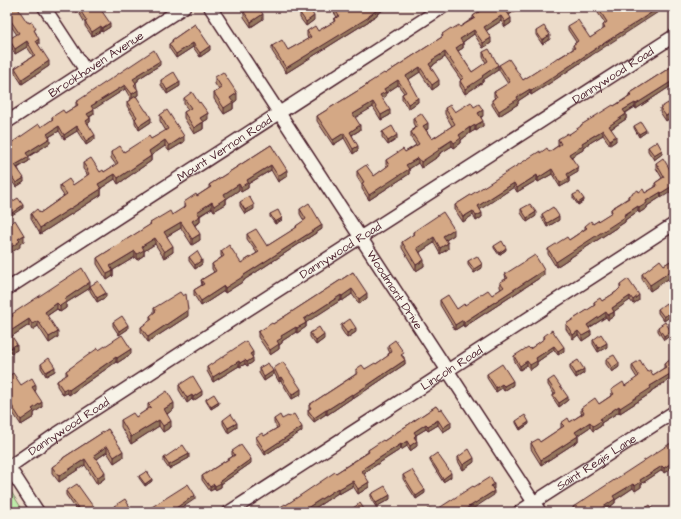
<svg xmlns="http://www.w3.org/2000/svg" width="681" height="519" font-family="'Architects Daughter',sans-serif">
<style>
.green{fill:#bdeba9;stroke:#84856a}
.lines{fill:none;stroke-linecap:round;stroke-linejoin:round}
.minor-casing{stroke:#4a1f2b;stroke-width:15}
.minor{stroke:#f7f3e8;stroke-width:12}
.wall{fill:#b69072;stroke:#4a1f2b}
.shaded-wall{fill:#94765d;stroke:#4a1f2b}
.building{fill:#d4a885;stroke:#4a1f2b}
.labels{text-anchor:middle;stroke-width:3;stroke-linejoin:round;paint-order:stroke}
.street-label{font-size:12px;fill:#4a1f2b;stroke:#f7f3e8}
</style>
<rect width="100%" height="100%" fill="#ecdcca"/>
<filter id="ink" filterUnits="userSpaceOnUse"><feTurbulence type="fractalNoise" baseFrequency=".025" numOctaves="2"/><feDisplacementMap in="SourceGraphic" scale="8" xChannelSelector="R" yChannelSelector="G"/><feConvolveMatrix kernelMatrix="1 2 1 2 8 2 1 2 1" color-interpolation-filters="sRGB"/></filter>
<g filter="url(#ink)">
<path class="green" d="M7,486L8,487L24,512H7Z"/>
<g class="lines">
<defs>
<g id="minor">
<path d="M44,7L86,71"/>
<path id="s1" d="M210,7L540,512"/>
<path id="s2" d="M7,122L184,7"/>
<path id="s3" d="M7,289L443,7"/>
<path d="M7,464L38,512"/>
<path id="s4" d="M9,467L55,435L241,314L674,36"/>
<path id="s5" d="M229,512L674,224"/>
<path id="s6" d="M519,512L674,412"/>
</g>
</defs>
<use href="#minor" class="minor-casing"/>
<use href="#minor" class="minor"/>
</g>
<path class="wall" d="M7,7L27,22L36,33L39,44L38,45L49,66L22,84L15,73V68L33,56L27,47L15,54L9,44V39L17,35L7,20Z
M73,7H99L110,27L102,32L101,31L92,36L85,26V23L78,11L76,12Z
M239,7H258L263,19L251,27L244,17V14Z
M330,7H345L346,10L351,7H388L377,14V15L369,20V21L286,73L272,51V46L288,50L308,39L307,36V31H318L334,22V19L337,17Z
M486,7H521L509,15L511,23L505,27L501,21L486,31L491,43L483,48L474,34L463,42V48L458,51L472,72L486,63L483,57V52L498,70L483,80V82L465,94L460,86V81L461,80L445,57L433,65V66L431,67L439,85L432,90L420,72L408,80L418,102L408,109L402,99V94L404,93L398,85L386,93V96L382,98L390,115L381,120L373,107L355,117L360,130L352,135L358,150L353,154L344,138L333,145L317,121V116L367,85V84L385,74L442,37V34L460,27L473,18V16Z
M529,7H539L532,11Z
M619,7L592,55L547,85L531,95L530,93L518,101V104L499,116L492,105V100L495,98L494,97V92L508,84L499,70V65L523,80L573,49V45L576,42L568,30V26L590,38L603,30V25L605,23L598,13V8Z
M300,13L314,20L306,26L300,18Z
M195,24L210,50L200,57L193,47L176,58L169,48V44L172,42V40Z
M536,31L550,39L542,44L536,35Z
M160,65L138,79V81L136,82L138,95L136,96L151,122L139,130L135,123V119L127,106V102L131,99L125,89L93,109L94,114L90,117V122L88,124L95,139L86,145L77,131L64,139L59,131L49,137L50,143L28,157L29,161L18,168L24,182L16,187L9,177L7,146L41,127L52,120V117L65,113L76,106V102Z
M674,65V84L636,109L635,107L626,113V119L611,129L616,141L610,145L603,135L583,147V150L571,157L578,172L569,177V182L560,187L552,174L538,182L537,180L517,192L514,187L480,209L482,217L476,221L473,215L463,222L455,210V205L540,153L549,152L559,145L558,144V139L568,135L581,127V125L614,106L629,96V94Z
M215,77L237,100L233,103V109L224,114L214,99V93L219,90L215,84Z
M161,80L180,86L167,94L161,85Z
M184,98L208,119L203,122V129L194,134L184,118V112L188,110L184,104Z
M474,107L483,116L481,117L483,126L476,131L475,130L470,133L461,140V143L454,148L452,146L439,154V156L421,168L418,163L409,169V174L369,200L362,189V185L357,177V171L374,176L387,167L386,165V160L405,152L416,145L411,138V132L413,131V129L415,127L413,123V118L428,129L426,130L432,139L452,126L445,114V108L455,112Z
M660,108L674,115L666,121L660,112Z
M160,115L184,142L169,151L165,146L151,155V161L118,184L115,179L101,188V195L40,234L31,219V214L40,213L64,196L60,190V185H73L87,176V174L83,169V163L100,172H104L116,165L111,158V152H124L151,139L166,131L160,121Z
M634,126L646,132L639,137L634,128Z
M382,132L397,139L388,145L382,137Z
M271,145L287,176L278,182L271,170L248,184V188L241,192L239,190L226,199V204L214,211L212,208L200,216V222L195,225L200,240L192,245L181,228L167,236L173,252L164,258L155,244L144,251V255L137,260L135,257L113,270V276L107,280L97,264V258L150,225V223L172,215L184,208V202L197,196L209,188V185Z
M648,147L662,154L654,160L648,151Z
M656,163L672,173L661,198V197L647,206V208L639,213L638,211L625,220V222L556,267L548,254V249L569,240L585,229V226L593,224L611,213V209L628,198V196L639,192L645,193L655,187V183L662,178L656,168Z
M573,195L584,201L578,205L573,198Z
M240,202L254,209L245,214L240,206Z
M300,209L322,229L244,280V281L225,293L224,291L201,306L194,295V290L202,285L201,280L214,272L212,269V264L222,257L221,256V251L241,263L257,253L247,239V234L267,246L296,228V226L304,221L300,214Z
M521,209L536,216L527,222L521,213Z
M270,214L282,220L275,224L270,217Z
M542,214L559,220L547,227L542,218Z
M413,232L454,235L446,240L448,249L440,254L434,243L420,252L424,266L416,271L402,248V242L413,235Z
M494,246L506,250L499,255L494,248Z
M189,257L202,264L195,269L189,261Z
M674,259V275L650,291L642,279V274L664,265Z
M468,261L482,268L474,273L468,265Z
M353,272L367,298L359,304L352,294L342,301L341,300L306,322V327L297,333L296,332L282,341V343L279,345V349L270,355L258,337V332L273,324Z
M505,274L544,275L464,327L463,325L455,330L440,305V300L457,309L492,295L501,289L500,287V282L506,279Z
M620,285L639,300L633,304L630,300L614,311V316L608,320L606,317L589,328L591,335L582,341L578,335L573,339L566,329V324L594,306V302L602,301L616,292L620,289Z
M90,286L106,297L97,302L90,291V288L66,303V308L60,312L57,309L47,316L58,337L49,343L38,326L32,330L29,325L12,336L17,350L7,355V320L12,317V314Z
M154,308L188,316L148,342L141,332V327L150,321V316L154,313Z
M658,309L672,315L664,321L658,313Z
M113,322L128,329L119,335L113,326Z
M341,325L356,332L347,338L341,329Z
M658,327L671,335L664,340L658,331Z
M310,333L324,339L316,345L310,337Z
M544,336L564,351L558,355L554,350L537,362V365L530,370L527,365L520,370L514,360V356L530,349L544,339Z
M593,340L607,347L598,352L593,344Z
M388,345L404,357L405,364L359,395L353,399L352,398L327,415L326,414L314,422L308,415V410H309V405L356,374V369H365L376,364L388,356V354L390,353L388,349Z
M99,350L131,354L117,363L116,362L69,395L67,393L63,395L57,386V381L66,376V371Z
M674,353L671,380L670,379L651,391V393L634,404L620,413L619,412L601,423V426L593,431L590,427L578,435V441L541,465L531,449V443L540,442L561,428V423L570,422L582,414L581,413V408L599,404L612,395L611,390L625,386L637,378L632,370V365L653,375L664,368V364L671,360V355Z
M253,356L252,357L253,362L247,366L245,364L240,367L239,366L213,382L207,371V367Z
M606,359L619,367L612,372L606,364Z
M41,364L55,371L46,376L41,368Z
M570,365L584,373L576,378L570,369Z
M259,368L273,375L264,381L259,373Z
M274,368L301,394L292,399L281,381L279,382L274,373Z
M7,373L9,376L21,385L36,390L35,391L42,407L34,413V417L21,425L7,404Z
M487,374L513,385L504,391L502,388L496,392L487,378Z
M548,381L568,400L559,407L553,398V395L554,394L548,385Z
M179,385L202,395L193,401L192,399L187,403L179,390Z
M206,399L219,404L211,409L206,401Z
M148,404L174,409L167,414L171,427L163,432L159,426L131,444L121,427V420L136,417L148,409Z
M436,406L451,427L443,432L438,425L428,431L426,429L416,435V440L417,446L410,451L407,446L401,450V449L365,472V474L364,475L369,487L358,494L353,486L339,494L338,493L309,512H273L286,505L336,473L368,452V450L384,441Z
M274,419H282L302,431L265,455L256,442V437L264,436L277,428L274,423Z
M223,420L237,427L228,433L223,424Z
M516,421L529,424L520,430L516,423Z
M108,429L123,457L114,463L107,452L97,459L105,478L97,484L85,465L59,482L52,473V467L63,460V458Z
M232,451L251,463L221,484V487L215,490L214,489L210,491L202,480V476L233,456L232,455Z
M458,457L474,462L463,470L458,461Z
M164,458H189L169,469L164,462Z
M430,458L451,477L443,482L430,461Z
M674,461V466L664,473L662,470L641,484V487L635,491L633,488L615,500V503L603,512H573V507Z
M403,475L425,493L416,499L403,479Z
M139,476L152,481L145,486L139,478Z
M66,491L92,505L98,512H78L66,495Z
M371,494L390,499L376,507L371,499Z
M114,506L133,512H116L114,510Z"/>
<path class="shaded-wall" d="M78,7V11L76,12V8Z
M380,7H388L377,14V15L369,20V21L286,73V68L369,16Z
M514,7H521L507,16V12Z
M532,7H539L532,11Z
M660,7H666L592,55L547,85L531,95V91L592,51Z
M263,14V19L251,27V22Z
M314,16V20L306,26V22Z
M501,16V21L484,32V27Z
M511,18V23L505,27V22Z
M110,23V27L102,32V28Z
M101,26V31L92,36V32Z
M474,30V34L460,44V39Z
M550,35V39L542,44V40Z
M491,38V43L483,48V43Z
M39,39V44L36,46V41Z
M27,41V47L15,54V49Z
M193,43V47L176,58V54Z
M463,43V48L456,52V48Z
M210,46V50L200,57V53Z
M445,52V57L433,65V66L429,69V64L432,60Z
M49,61V66L22,84V79Z
M160,61V65L138,79V81L133,84V79L137,75Z
M498,65V70L483,80V82L465,94V89L482,76Z
M420,67V72L406,81V76Z
M398,80V85L386,93V96L380,100V95L384,89Z
M439,80V85L432,90V85Z
M674,80V84L636,109V104Z
M180,82V86L167,94V90Z
M125,85V89L91,111V106Z
M530,89V93L518,101V104L499,116V111L517,97Z
M138,90V95L132,99V94Z
M237,93V100L233,103V109L224,114V108L230,98Z
M418,98V102L408,109V104Z
M373,102V107L353,119V114Z
M635,103V107L623,114V110Z
M94,110V114L87,118V114Z
M390,110V115L381,120V115Z
M483,110V116L478,118V113Z
M674,111V115L666,121V116Z
M208,113V119L200,124V118Z
M626,114V119L609,130V126Z
M90,118V122L86,125V121Z
M151,118V122L139,130V126Z
M483,121V126L476,131V125Z
M203,122V129L194,134V128Z
M428,123V129L423,131V126Z
M360,125V130L350,136V132Z
M475,125V130L470,133V128Z
M59,126V131L47,138V134Z
M77,126V131L64,139V135Z
M470,127V133L461,140V143L454,148V143L459,135Z
M603,130V135L583,147V150L569,158V154L582,143Z
M646,130V132L639,137V134Z
M344,133V138L333,145V140Z
M95,135V139L86,145V141Z
M397,135V139L388,145V141Z
M184,136V142L169,151V146Z
M616,136V141L610,145V140Z
M50,138V143L26,158V153Z
M165,140V146L149,157V151Z
M452,140V146L439,154V156L421,168V162Z
M358,146V150L353,154V149Z
M662,150V154L654,160V155Z
M151,156V161L118,184V178Z
M29,157V161L15,169V165Z
M418,158V163L409,169V174L369,200V195L406,165Z
M271,165V170L248,184V188L241,192V187L247,180Z
M578,167V172L568,178H569V182L560,187V183L567,174Z
M552,169V174L538,182V178Z
M287,170V176L278,182V176Z
M9,172V177L7,178V173Z
M115,174V179L98,190V184Z
M537,175V180L517,192V188Z
M24,178V182L16,187V183Z
M514,183V187L478,211V206Z
M239,184V190L226,199V204L214,211V206L224,194Z
M674,185V190L661,198V193Z
M101,189V195L40,234V228Z
M661,192V197L647,206V208L639,213V208L646,201Z
M584,199V201L578,205V203Z
M212,202V208L197,217V212Z
M23,205V208L9,217V215Z
M254,205V209L245,214V210Z
M638,206V211L625,220V222L556,267V262Z
M473,211V215L463,222V217Z
M536,212V216L527,222V218Z
M482,213V217L476,221V216Z
M200,216V222L192,226V221Z
M559,216V220L547,227V223Z
M282,218V220L275,224V222Z
M181,222V228L164,238V232Z
M322,225V229L244,280V281L225,293V288L244,275Z
M454,229V235L443,242V236Z
M200,234V240L192,245V239Z
M24,235V241L20,244V247L7,255V250L18,239Z
M434,237V243L417,254V248Z
M155,238V244L144,251V255L137,260V254L142,246Z
M448,243V249L440,254V248Z
M173,246V252L164,258V252Z
M506,248V250L499,255V253Z
M135,251V257L110,272V266Z
M202,260V264L195,269V265Z
M424,260V266L416,271V265Z
M482,264V268L474,273V269Z
M674,269V275L650,291V285Z
M544,270V275L464,327V322Z
M113,271V276L107,280V274Z
M90,282V287V286V288L66,303V308L60,312V306L65,299Z
M224,286V291L201,306V301Z
M352,289V294L342,301V296Z
M106,293V297L97,302V298Z
M367,293V298L359,304V299Z
M341,295V300L304,324V319Z
M639,295V300L633,304V300Z
M630,296V300L612,313V308Z
M57,303V309L45,317V312Z
M188,310V316L148,342V337Z
M672,311V315L664,321V317Z
M606,312V317L587,329V325Z
M614,312V316L608,320V315Z
M29,319V325L9,338V332Z
M463,320V325L455,330V325Z
M38,321V326L32,330V324Z
M306,323V327L297,333V328Z
M128,325V329L119,335V331Z
M296,327V332L282,341V343L279,345V349L270,355V350L281,336Z
M356,328V332L347,338V333Z
M578,331V335L573,339V335Z
M591,331V335L582,341V336Z
M671,331V335L664,340V336Z
M58,332V337L49,343V337Z
M324,335V339L316,345V341Z
M607,343V347L598,352V348Z
M17,344V350L7,355V350Z
M554,346V350L537,362V365L530,370V365L536,358Z
M564,347V351L558,355V351Z
M131,349V354L117,363V358Z
M253,352V356L250,358V354Z
M116,357V362L69,395V390Z
M253,358V362L247,366V362Z
M245,360V364L240,367V363Z
M405,360V364L353,399V395Z
M239,361V366L213,382V377Z
M527,361V365L520,370V366Z
M619,363V367L612,372V368Z
M55,367V371L46,376V372Z
M584,369V373L576,378V374Z
M273,371V375L264,381V377Z
M670,374V379L651,391V393L620,413V408L650,386Z
M674,374V379L671,380V375Z
M281,377V381L279,382V378Z
M513,381V385L504,391V386Z
M502,384V388L496,392V388Z
M36,385V390L32,393V387Z
M67,388V393L63,395V390Z
M301,389V394L292,399V395Z
M202,391V395L193,401V397Z
M352,394V398L327,415V410Z
M192,395V399L187,403V398Z
M568,397V400L559,407V403Z
M42,402V407L34,413V417L21,425V420L32,409Z
M219,402V404L211,409V407Z
M174,403V409L164,416V409Z
M619,406V412L601,423V426L593,431V426L600,419Z
M326,410V414L314,422V418Z
M159,420V426L131,444V437Z
M438,420V425L428,431V426Z
M171,421V427L163,432V426Z
M451,422V427L443,432V428Z
M529,422V424L520,430V428Z
M590,422V427L575,437V432Z
M237,423V427L228,433V428Z
M426,424V429L416,435V440L414,442V432Z
M302,427V431L265,455V451Z
M578,436V441L541,465V460Z
M407,441V446L401,450V445Z
M417,441V446L410,451V446Z
M401,444V449L365,472V474L362,476V471L364,468Z
M107,446V452L94,461V455Z
M123,451V457L114,463V457Z
M189,454V458L169,469V465Z
M474,458V462L463,470V465Z
M85,459V465L59,482V476Z
M251,459V463L221,484V487L215,490V486L220,481Z
M674,461V466L664,473V468Z
M662,466V470L641,484V487L635,491V486L640,480Z
M105,472V478L97,484V478Z
M451,473V477L443,482V479Z
M152,479V481L145,486V484Z
M353,481V486L339,494V489Z
M369,482V487L358,494V489Z
M214,484V489L210,491V487Z
M494,484V489L491,491V486Z
M633,484V488L615,500V503L603,512H596L613,496Z
M338,488V493L309,512H301Z
M425,490V493L416,499V496Z
M494,491V495L468,512H461Z
M195,495V499L176,512H170Z
M390,495V499L376,507V503Z"/>
<path class="building" d="M7,7H17L27,22H29V23L32,22L36,29L34,30L39,39L36,41L49,61L22,79L15,68L35,55L27,41L15,49L9,39L19,33L7,15Z
M78,7H99L110,23L102,28L101,26L92,32L85,22L87,21Z
M243,7H258L263,14L251,22L244,12L245,11Z
M333,7H345L346,10L351,7H380L376,10H377L369,16V17L286,68L272,46L282,40L288,50L311,37L307,31L315,26L318,31L335,21L334,19L339,16Z
M486,7H514L507,12L511,18L505,22L501,16L484,27L491,38L483,43L474,30L460,39L463,43L456,48L472,72L488,61L483,52L489,49L498,65L482,76L483,77L465,89L460,81L463,78L445,52L432,60L433,61L429,64L439,80L432,85L420,67L406,76L418,98L408,104L402,94L406,92L398,80L384,89L386,92L380,95L390,110L381,115L373,102L353,114L360,125L350,132L358,146L353,149L344,133L333,140L317,116L367,85V84L384,73L385,74L442,37L443,36L442,34L451,28L452,29L459,25L460,27L475,18L473,16Z
M599,7H619L622,12L627,9L629,12L636,7H660L592,51L547,81L531,91L530,89L517,97L518,99L499,111L492,100L497,97L494,92L510,82L499,65L509,59L523,80L554,60L558,57L559,58L575,48L573,45L578,41L568,26L578,20L590,38L605,28L603,25L607,22L598,8Z
M309,8L314,16L306,22L300,13Z
M195,24L210,46L200,53L193,43L176,54L169,44L173,41L172,40Z
M544,26L550,35L542,40L536,31Z
M154,50L160,61L137,75L138,76L133,79L136,83L134,85L138,90L132,94L125,85L91,106L94,110L87,114L90,118L86,121L95,135L86,141L77,126L64,135L59,126L47,134L50,138L26,153L29,157L15,165L24,178L16,183L9,172L7,173V146L39,124L41,127L53,119L52,117L63,110L65,113L78,105L76,102Z
M674,65V80L636,104L635,103L623,110L626,114L609,126L616,136L610,140L603,130L582,143L583,145L569,154L578,167L567,174L569,178L560,183L552,169L538,178L537,175L517,188L514,183L478,206L482,213L476,216L473,211L463,217L455,205L540,151V153L547,148L549,152L561,144L558,139L568,133V135L581,126V125L613,105L614,106L631,96L629,94Z
M174,72L180,82L167,90L161,80Z
M223,72L237,93L230,98L233,102L224,108L214,93L222,88L215,77Z
M192,92L199,103L200,102L208,113L200,118L203,122L194,128L184,112L191,108L184,98Z
M136,96L146,111H147L151,118L139,126L135,119L137,117L127,102Z
M471,102L474,107L479,104L483,110L478,113L483,121L476,125H475L470,128V127L459,135L461,138L454,143L452,140L438,149L439,150L421,162L418,158L406,165L409,169L369,195L362,183L364,182L357,171L366,165L374,176L389,165L386,160L403,149L405,152L419,144L411,132L414,130L413,129L418,126L413,118L421,113L428,123L423,126L432,139L455,124L445,108L450,105L455,112Z
M668,103L674,111L666,116L660,108Z
M167,110L184,136L169,146L165,140L149,151L151,156L118,178L115,174L98,184L101,189L40,228L31,214L37,209L40,213L67,194L60,185L69,179L73,185L89,174L87,170H88L83,163L91,158L100,172L103,170L104,172L118,163L111,152L120,146L124,152L149,136L151,139L168,129L160,115Z
M641,122L646,130L639,134L634,126Z
M392,126L397,135L388,141L382,132Z
M657,141L662,150L654,155L648,147Z
M271,145L287,170L278,176L271,165L247,180L248,182L241,187L239,184L224,194L226,198L214,206L212,202L197,212L200,216L192,221L200,234L192,239L181,222L164,232L173,246L164,252L155,238L142,246L144,250L137,254L135,251L110,266L113,271L107,274L97,258L151,224L150,223L170,211L172,215L186,206L184,202L196,194L197,196L211,187L209,185Z
M663,158L672,173L674,171V185L661,193V192L646,201L647,203L639,208L638,206L624,215L625,217L556,262L548,249L567,237L569,240L587,228L585,226L591,221L593,224L612,212L611,209L629,198L628,196L638,190L639,192L643,189L645,193L657,186L655,183L664,177L656,163Z
M579,192L584,199L578,203L573,195Z
M249,196L254,205L245,210L240,202Z
M18,198L23,205L9,215L7,212V205Z
M309,203L322,225L244,275V276L225,288L224,286L201,301L194,290L204,284L201,280L216,271L212,264L224,256L221,251L229,245L241,263L259,252L247,234L256,229L267,246L297,227L296,226L306,219L300,209Z
M530,204L536,212L527,218L521,209Z
M553,207L559,216L547,223L542,214Z
M278,210L282,218L275,222L270,214Z
M443,212L454,229L443,236L448,243L440,248L434,237L417,248L424,260L416,265L402,242L414,234L413,232Z
M15,220L24,235L18,239L20,241L7,250V226Z
M502,241L506,248L499,253L494,246Z
M197,251L202,260L195,265L189,257Z
M535,255L544,270L464,322L463,320L455,325L440,300L448,295L457,309L464,304L465,305L488,290L492,295L504,287L500,282L508,278L505,274Z
M477,256L482,264L474,269L468,261Z
M674,259V269L650,285L642,274L660,260L664,265Z
M82,268L90,282L65,299L66,302L60,306L57,303L45,312L58,332L49,337L38,321L32,324L29,319L9,332L17,344L7,350V320L13,316L12,314Z
M353,272L367,293L359,299L352,289L342,296L341,295L304,319L306,323L297,328L296,327L281,336L282,338L277,341L279,344L270,350L258,332L272,323L273,324Z
M628,279L639,295L633,300L630,296L612,308L614,312L608,315L606,312L587,325L591,331L582,336L578,331L573,335L566,324L595,305L594,302L600,298L602,301L616,292L621,287L620,285Z
M98,281L106,293L97,298L90,286Z
M180,292L183,296L186,294L188,310L148,337L141,327L152,319L150,316L156,311L154,308Z
M666,303L672,311L664,317L658,309Z
M122,316L128,325L119,331L113,322Z
M350,319L356,328L347,333L341,325Z
M665,322L671,331L664,336L658,327Z
M319,327L324,335L316,341L310,333Z
M552,330L564,347L558,351L554,346L536,358L537,361L530,365L527,361L520,366L514,356L528,347L530,349L545,338L544,336Z
M601,334L607,343L598,348L593,340Z
M122,335L131,349L117,358L116,357L69,390L67,388L63,390L57,381L68,374L66,371L98,348L99,350Z
M395,340L404,353L401,355L405,360L359,391L353,395L352,394L327,410H326L314,418L308,410L311,408L309,405L358,373L356,369L362,365L365,369L375,363L376,364L389,355L388,354L392,352L388,345Z
M246,341L253,352L250,354L253,358L247,362L245,360L240,363L239,361L213,377L207,367Z
M674,353V374L671,375L670,374L650,386L651,388L634,399L620,408L619,406L600,419L601,421L593,426L590,422L575,432L578,436L541,460L531,443L538,439L540,442L564,426L561,423L568,418L570,422L584,413L581,408L595,398L599,404L614,394L611,390L623,382L625,386L639,376L632,365L640,360L647,372L650,370L653,375L666,367L664,364L673,358L671,355Z
M614,355L619,363L612,368L606,359Z
M49,358L55,367L46,372L41,364Z
M578,360L584,369L576,374L570,365Z
M283,362L301,389L292,395L281,377L279,378L274,368Z
M268,363L273,371L264,377L259,368Z
M502,364L513,381L504,386L502,384L496,388L487,374Z
M7,373L9,376L13,373L21,385L32,378L36,385L32,387L42,402L32,409L34,411L21,420L7,398Z
M193,376L202,391L193,397L192,395L187,398L179,385Z
M554,377L568,397L559,403L553,395L556,393L548,381Z
M167,391L174,403L164,409L171,421L163,426L159,420L131,437L121,420L133,413L136,417L151,407L148,404Z
M214,394L219,402L211,407L206,399Z
M436,406L439,410L442,409L451,422L443,428L438,420L428,426L426,424L414,432L416,435L414,437L417,441L410,446L407,441L401,445V444L364,468L365,469L362,471L369,482L358,489L353,481L339,489L338,488L301,512H273L285,504L286,505L335,472L336,473L369,452L368,450L383,440L384,441Z
M231,414L237,423L228,428L223,420Z
M294,414L302,427L265,451L256,437L262,433L264,436L279,427L274,419L280,415L282,419L288,416L289,417Z
M525,415L529,422L520,428L516,421Z
M108,429L123,451L114,457L107,446L94,455L105,472L97,478L85,459L59,476L52,467L63,459V458Z
M674,441V456L671,457L674,461L664,468L662,466L640,480L641,482L635,486L633,484L613,496L615,499L596,512H576L573,507Z
M183,445L189,454L169,465L164,458Z
M241,445L251,459L220,481L221,483L215,486L214,484L210,487L202,476L235,455L232,451Z
M469,449L474,458L463,465L458,457Z
M437,453L451,473L443,479L430,458Z
M412,470L425,490L416,496L403,475Z
M147,471L152,479L145,484L139,476Z
M490,477L494,484L491,486L494,491L461,512H424L430,508L433,512L473,486L474,487Z
M77,484L92,505H93L98,512H81L66,491Z
M188,484L195,495L170,512H144Z
M385,486L390,495L376,503L371,494Z
M125,499L133,512H119L114,506Z
M360,503L366,512H355L353,508Z
M650,505L655,512H644L643,510Z"/>
</g>
<g class="labels">
<g class="street-label">
<text dy="4" stroke="none"><textPath href="#s2" startOffset="106">Brookhaven Avenue</textPath></text>
<text dy="4" stroke="none"><textPath href="#s4" startOffset="720">Dannywood Road</textPath></text>
<text dy="4" stroke="none"><textPath href="#s3" startOffset="259">Mount Vernon Road</textPath></text>
<text dy="4" stroke="none"><textPath href="#s4" startOffset="396">Dannywood Road</textPath></text>
<text dy="4" stroke="none"><textPath href="#s1" startOffset="338">Woodmont Drive</textPath></text>
<text dy="4" stroke="none"><textPath href="#s5" startOffset="265">Lincoln Road</textPath></text>
<text dy="4" stroke="none"><textPath href="#s4" startOffset="72">Dannywood Road</textPath></text>
<text dy="4" stroke="none"><textPath href="#s6" startOffset="92">Saint Regis Lane</textPath></text>
</g>
</g>
<rect width="681" height="519" fill="none" stroke="#f7f3e8" stroke-width="24"/>
<rect x="12" y="12" width="657" height="495" fill="none" stroke="#4a1f2b" stroke-width="1.5" filter="url(#ink)"/>
</svg>
